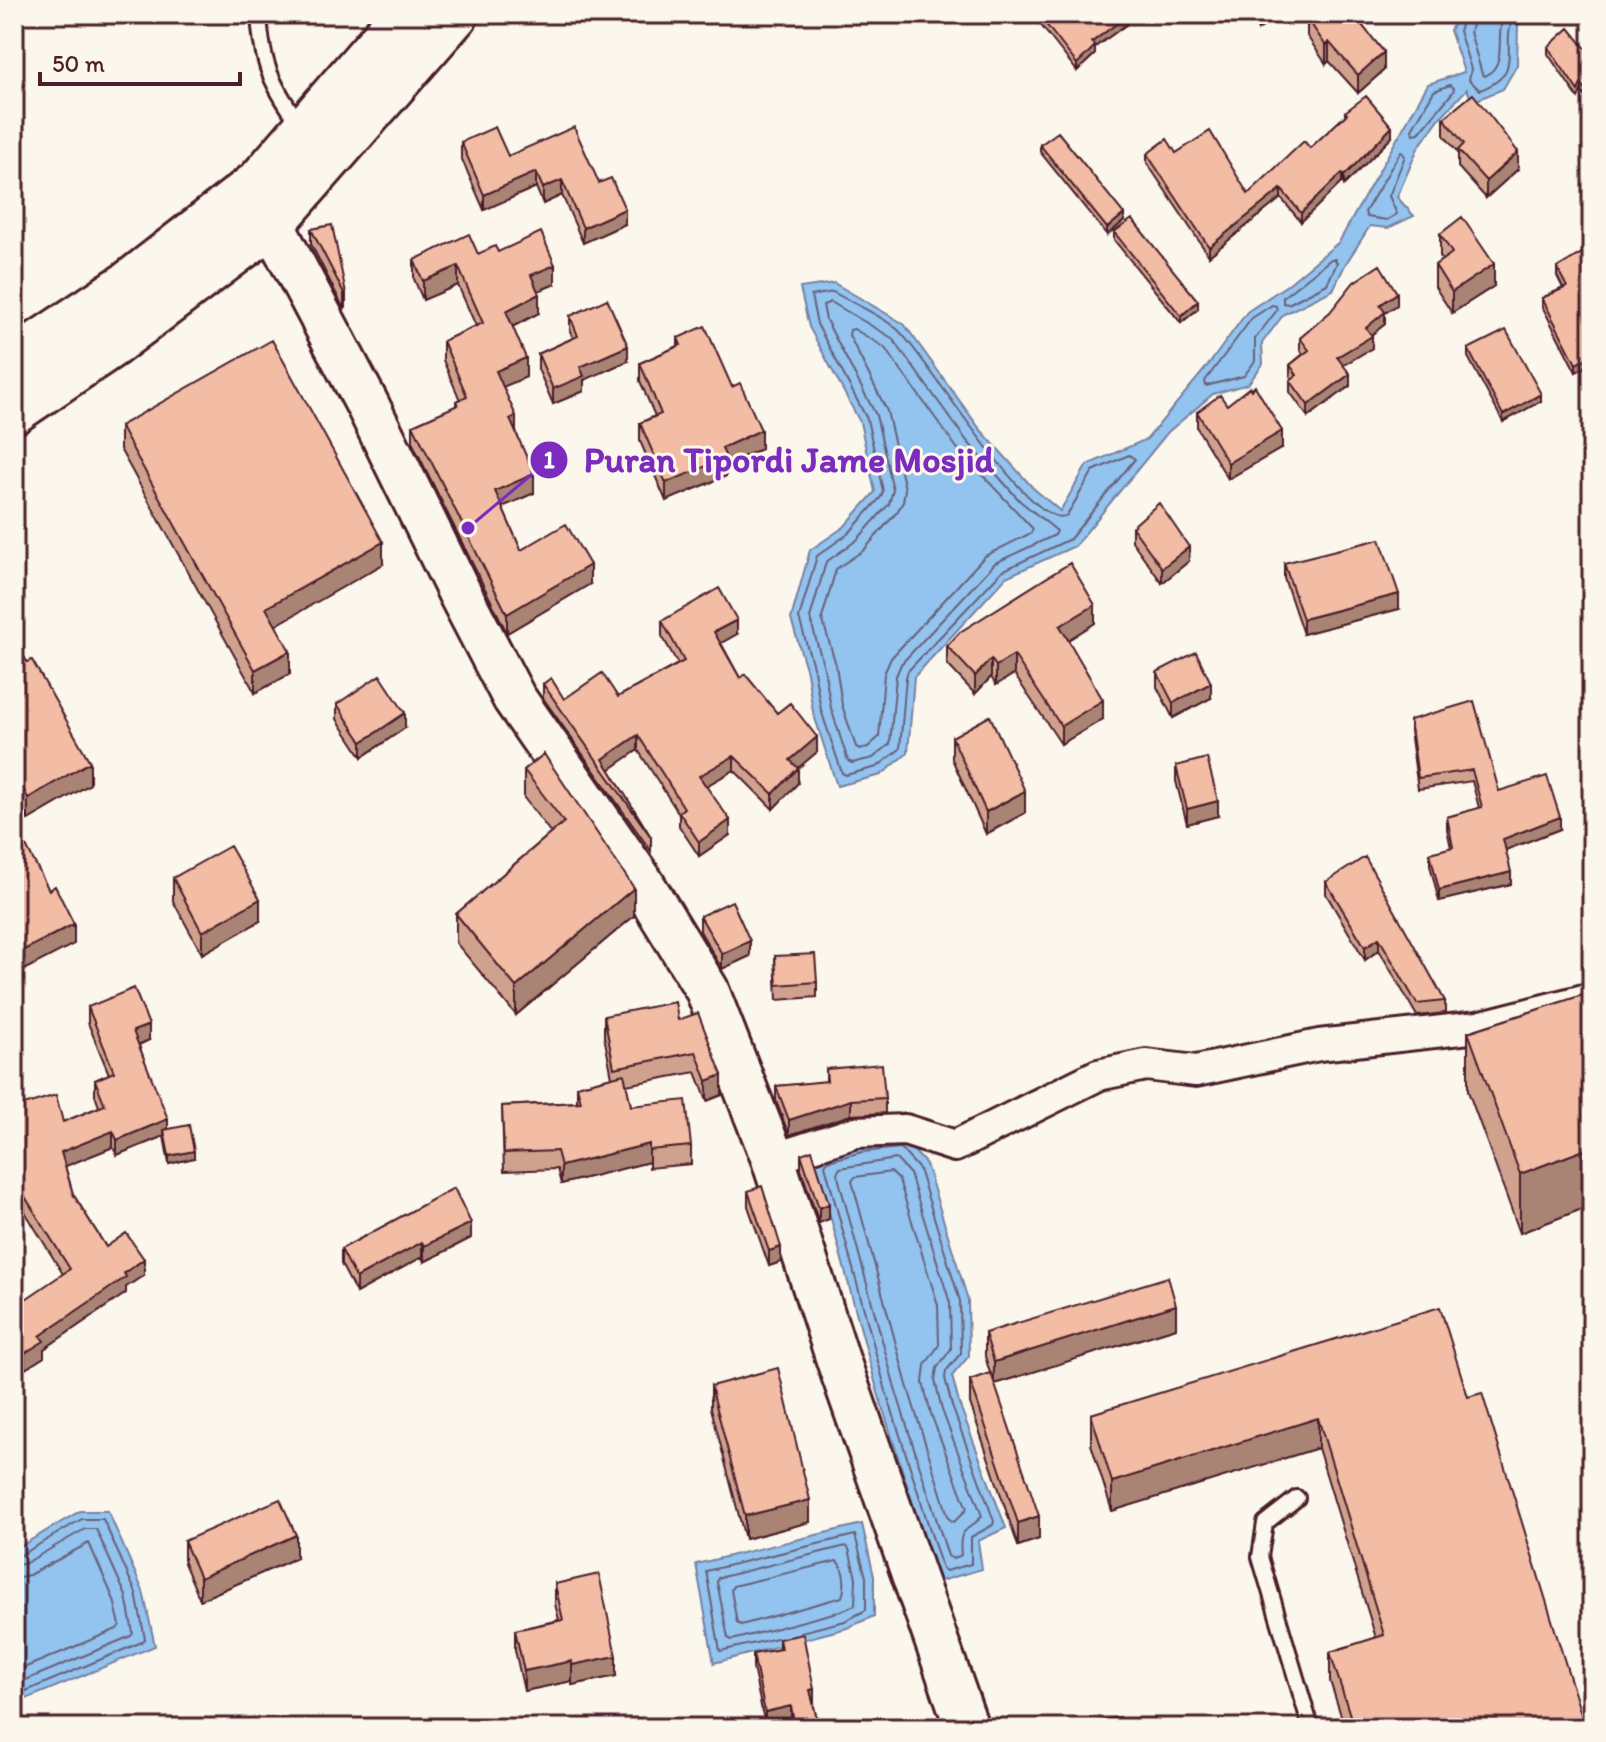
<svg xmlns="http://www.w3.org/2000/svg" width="1606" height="1742" font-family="Itim,sans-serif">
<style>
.water{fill:#93c3ef;stroke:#7681a1;stroke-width:2}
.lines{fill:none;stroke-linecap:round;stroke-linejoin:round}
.shore{stroke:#676179;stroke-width:2}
.lane-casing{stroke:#4a1f2b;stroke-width:20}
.street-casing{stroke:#4a1f2b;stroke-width:36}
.secondary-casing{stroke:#4a1f2b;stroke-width:48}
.highway-casing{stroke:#4a1f2b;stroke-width:50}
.lane{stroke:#fbf7ec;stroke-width:14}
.street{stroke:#fbf7ec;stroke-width:30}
.secondary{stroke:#fbf7ec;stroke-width:42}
.highway{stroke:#fbf7ec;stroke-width:44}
.wall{fill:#d0a28e;stroke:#4a1f2b;stroke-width:2}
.shaded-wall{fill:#a98474;stroke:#4a1f2b;stroke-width:2}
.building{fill:#f2bca5;stroke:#4a1f2b;stroke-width:2}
.leader{fill:none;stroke:#7b2cbf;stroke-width:3}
.callout-dot{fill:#7b2cbf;stroke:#fbf7ec;stroke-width:3}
.mark-label{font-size:24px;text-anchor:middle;font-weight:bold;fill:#fff}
.callout-label{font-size:36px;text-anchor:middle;font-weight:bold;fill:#7b2cbf;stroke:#fbf7ec;stroke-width:6;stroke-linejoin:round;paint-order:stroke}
</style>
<rect width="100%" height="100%" fill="#fbf7ec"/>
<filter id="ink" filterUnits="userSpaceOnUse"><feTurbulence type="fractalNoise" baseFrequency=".0125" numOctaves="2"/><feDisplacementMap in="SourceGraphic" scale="16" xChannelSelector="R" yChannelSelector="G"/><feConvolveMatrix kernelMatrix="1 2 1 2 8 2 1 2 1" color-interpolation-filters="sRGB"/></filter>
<g filter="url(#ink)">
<path class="water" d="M1459,14H1525L1518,25L1517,65L1503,89L1472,102L1467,89L1439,119L1418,148L1397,197L1414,216L1388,228L1370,226L1345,265L1333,290L1284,314L1262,343L1263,364L1248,384L1213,394L1168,432L1075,546L1006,577L914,677L908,753L881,775L837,786L813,712L807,672L791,619L810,550L844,527L875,492L860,422L809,327L800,288L834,283L904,324L980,429L1033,488L1060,511L1087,465L1147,439L1210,363L1247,312L1287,285L1339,242L1428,84L1464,72L1450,30Z
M904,1140L926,1164L968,1300L969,1356L952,1376L959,1403L1006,1528L978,1541L982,1569L937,1582L878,1393L814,1156L860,1145Z
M80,1511H108L143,1591L155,1646L14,1704V1550Z
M862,1524L874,1576V1616L847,1628L714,1663L696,1564Z"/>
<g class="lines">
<path class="shore" d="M1465,14L1459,31L1471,69L1469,80L1480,90C1529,72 1496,43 1516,14
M1475,14L1470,32L1482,74L1485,76C1509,64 1494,34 1504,14
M1450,85L1454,88L1453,92L1419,133L1413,134L1412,129L1434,91Z
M1401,151L1405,156L1389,196L1397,214L1387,220L1367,217L1365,212Z
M1331,259H1335L1337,263L1327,284L1288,304L1283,303V297Z
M833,292C854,304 879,314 897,329C923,350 1034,537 1067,515L1093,471L1129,455L1135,459L1070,539L1002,571L908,671L906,677L900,749L877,767L846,775L842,773L821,710L814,670L799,618L817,556L849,533L881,497L883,491L867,419L817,324L811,296Z
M831,302L892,338L967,441L1020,501L1057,531L1055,535L995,563L901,664L896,676L890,744L873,758L852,763L848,761L831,708L824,668L810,618L826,562L857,540L889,504L893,490L876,415L826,320L823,305Z
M1272,305L1276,306L1277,310L1255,339V361L1244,376L1206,386L1205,381L1252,318Z
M854,329L884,347L957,448L1033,529L1031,533L985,556L891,658L884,674L879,737L868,747L860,749L856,747L842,705L836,665L822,618L836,569L864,550L897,512L903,502L905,489L887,411L849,335L850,330Z
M900,1148L919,1169L960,1301L961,1353L946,1371L945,1378L952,1406L994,1521L993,1525L971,1537V1564L946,1571L942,1568L886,1391L825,1165L828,1161L862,1152Z
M896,1159L910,1174L950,1303L951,1349L937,1368L935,1380L942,1410L982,1516C968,1533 958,1525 961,1555L953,1559L948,1556L895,1388L837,1173L840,1168Z
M891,1172L899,1180L938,1305L939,1345L925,1365L923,1383L931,1414L967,1509L954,1522L949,1519L907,1385L852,1181L855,1177Z
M846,1546L849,1549L856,1578L855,1605L841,1611L732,1640L728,1638L717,1582L718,1578Z
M14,1556L21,1555L82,1519H103L136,1593L145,1639L142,1642L14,1696
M837,1561C845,1569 846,1587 842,1597L741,1625L737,1623L731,1590L733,1586Z
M14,1566L26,1563L85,1529H96L126,1596L133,1633L131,1636L14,1685
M14,1578L29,1575L89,1543L114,1600L120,1625L117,1629L14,1672
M777,1638L720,1651L706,1571L855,1535L866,1577V1610L845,1621L801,1632"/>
<defs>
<path id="lane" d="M259,14C262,68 272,83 301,127
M1297,1498L1265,1523L1260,1557L1311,1728"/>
<path id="street" d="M773,1159L856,1132L905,1130L955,1146L1098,1075L1146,1065L1196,1071L1319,1045L1478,1027L1592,998"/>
<path id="secondary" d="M272,224L367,404L461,596L514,698L639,878L707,990L773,1159L838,1360L967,1728"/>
<path id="highway" d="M14,360L128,284L259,182L404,14
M14,411L113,344L272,224L456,14"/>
</defs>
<use href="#lane" class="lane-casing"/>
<use href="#street" class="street-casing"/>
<use href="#secondary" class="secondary-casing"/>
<use href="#highway" class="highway-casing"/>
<use href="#lane" class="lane"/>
<use href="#street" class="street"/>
<use href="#secondary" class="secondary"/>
<use href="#highway" class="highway"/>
</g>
<path class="wall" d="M1032,14H1125L1127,24L1095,47V54L1077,71Z
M1248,14H1281L1258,30Z
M1307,18L1384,70L1358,93L1329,61L1326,64L1307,36Z
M1548,47L1592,56V106L1581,91L1578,98L1548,54Z
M1345,112L1392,137L1344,185L1342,182L1301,222L1281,198L1209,256L1147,163V154L1176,153L1248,194L1310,148L1345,116Z
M1444,118L1518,169L1486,198L1458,167V153L1444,135Z
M461,142L599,183L625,224L583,243L562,195L543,204L536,187L484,210L461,157Z
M1040,145L1124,221L1107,235L1040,152Z
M311,229L346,293V308L344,309L311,244Z
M1114,232L1198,309L1181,323L1114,240Z
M1440,234L1494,286L1452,313L1435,287V265L1442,260L1440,256Z
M1592,247V363L1576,372L1542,306V298L1563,288L1557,276V268Z
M498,252L555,284L538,291L539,313L512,327L526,377L503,386L534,493L502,507L521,550L590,584L507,633L413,444V425L456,406V401L460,400L443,360V341L476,326L458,285L423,300L414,279V260Z
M1397,305L1385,313V324L1371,335L1372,348L1343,365L1350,386L1308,417L1290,392V380L1292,379L1290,376V365L1303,354L1300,349V338Z
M570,316L628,361L584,380V391L553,404L538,369V354L573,338L570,331Z
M678,338L732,387L761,449L726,464V476L666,501L640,441V423L655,416L640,381V363L678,346Z
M1468,349L1541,401L1503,422L1468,357Z
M1227,405L1282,448L1228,479L1197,428V412Z
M120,426L383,564L275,625L290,674L255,693L120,449Z
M1132,527L1189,561L1162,583L1132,541Z
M1284,563L1399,609L1303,634L1284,578Z
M662,621L737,634L721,643L740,678L817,752L797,768L798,783L773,809L734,770L706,786L730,835L699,856L679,826V814L638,750L609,769L651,837V851L543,698V684L564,699L618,697L678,664L662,636Z
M1095,623L1068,640L1103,719L1061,744L1014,674L996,685L991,677L975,694L947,664V646Z
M14,639L90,784L28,820L14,795Z
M1157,672L1211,698L1173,718L1157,687Z
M337,704L405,728L362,757L337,719Z
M1410,720L1499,791L1560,829L1505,850L1511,884L1439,901L1430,865V853L1451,848L1447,829V817L1479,808L1472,781L1418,789L1410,731Z
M952,737L1025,813L986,834L952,759Z
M544,754L634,916L516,1015L456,943V914L551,833L524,798V770Z
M1176,766L1218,816L1187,824L1176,781Z
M173,878L260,921L202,954L173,901Z
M1326,882L1445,1001V1013L1417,1016L1379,950L1365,960L1326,894Z
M700,916L750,956L722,969L700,931Z
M775,956L817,982V997L777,1000Z
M1592,992V1205L1520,1233L1468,1091V1032Z
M88,1007L149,1040L139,1045L168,1129L194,1158L169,1164L164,1136L117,1155L113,1147L65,1166L73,1194L106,1247L144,1275L126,1287V1293L44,1349V1357L14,1376L63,1274L22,1207L14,1108L63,1122L99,1107L95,1095V1080L109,1074L88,1023Z
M604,1016L678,1020L722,1095L707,1101L696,1072L626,1085L631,1106L691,1146V1164L649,1168V1162L561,1184L557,1169L504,1171L502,1106L577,1102V1086L612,1077L604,1036Z
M826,1069L885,1098V1113L851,1115L789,1135L776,1101V1086L826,1082Z
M801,1154L829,1219L819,1223L801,1169Z
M748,1191L781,1262L769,1266L748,1206Z
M471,1238L424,1262L422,1257L356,1293L341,1264V1249Z
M1176,1328L994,1384L1039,1539L1018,1546L970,1403V1380L990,1373L985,1356V1333Z
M711,1386L810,1522L745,1539L711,1408Z
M1468,1397L1585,1728H1345L1330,1681V1652L1376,1638L1318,1448L1112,1511L1091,1444V1414Z
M184,1541L296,1558L200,1600L184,1563Z
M555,1584L616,1676L572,1685V1681L524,1691L515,1650V1630L559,1620L555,1604Z
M779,1639L814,1703H813L819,1728H792L791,1720L765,1725L753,1668V1654L779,1649Z"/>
<path class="shaded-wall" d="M1258,14H1281L1258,30Z
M1127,16V24L1095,47V54L1077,71V64L1092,42Z
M1329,42V61L1326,64V46Z
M1384,52V70L1358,93V75Z
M1392,127V137L1344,185V176Z
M1518,152V169L1486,198V181Z
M536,172V187L484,210V195Z
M1342,173V182L1301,222V213Z
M562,180V195L543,204V188Z
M1281,189V198L1209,256V247Z
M625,209V224L583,243V228Z
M1124,214V221L1107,235V228Z
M1494,264V286L1452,313V292Z
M555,265V284L531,294V275Z
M458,266V285L423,300V281Z
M344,293H346V308L344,309Z
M1397,293V305L1385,313V324L1366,339V328L1380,305Z
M539,294V313L506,330V311Z
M1198,301V309L1181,323V316Z
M1372,336V348L1337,369V357Z
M628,346V361L584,380V391L553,404V389L580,367Z
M1592,350V363L1576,372V364Z
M526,358V377L496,390V371Z
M1350,374V386L1308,417V405Z
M1541,394V401L1503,422V415Z
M516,416V435L510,419Z
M761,430V449L726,464V476L666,501V483L722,448Z
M1282,431V448L1228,479V463Z
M534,474V493L495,510V491Z
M383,542V564L266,631V608Z
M1189,547V561L1162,583V568Z
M590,565V584L507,633V614Z
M1399,594V609L1303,634V619Z
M1095,605V623L1060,645V626Z
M737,620V634L714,647V632Z
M290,651V674L255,693V670Z
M1014,655V674L996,685V666Z
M991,659V677L975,694V676Z
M1211,683V698L1173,718V703Z
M1103,700V719L1061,744V726Z
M405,713V728L362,757V742Z
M638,735V750L606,772L603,759Z
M817,737V752L790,775V760Z
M734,756V770L699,790V776Z
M90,762V784L28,820V798Z
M798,768V783L773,809V794Z
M1025,791V813L986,834V812Z
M1218,801V816L1187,824V809Z
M1560,817V829L1503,851V839Z
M730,820V835L699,856V842Z
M1511,872V884L1439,901V890Z
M634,888V916L516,1015V987Z
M260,899V921L202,954V932Z
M74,924V944L14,975V955Z
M1379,938V950L1365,960V947Z
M750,941V956L722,969V954Z
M149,1025V1040L133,1047V1031Z
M722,1075V1095L707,1101V1081Z
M851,1100V1115L789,1135V1120Z
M168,1119V1134L164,1130V1136L117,1155V1140Z
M113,1131V1147L61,1168V1152Z
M649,1144V1162L561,1184V1166Z
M1592,1147V1205L1520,1233V1174Z
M194,1151V1158L169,1164V1156Z
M22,1192V1207L14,1210V1194Z
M829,1204V1219L819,1223V1208Z
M471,1223V1238L424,1262V1246Z
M422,1242V1257L356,1293V1278Z
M781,1247V1262L769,1266V1251Z
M144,1259V1275L126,1287V1293L44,1349V1357L14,1376V1360L40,1336Z
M1176,1305V1328L994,1384V1362Z
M1318,1418V1448L1112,1511V1482Z
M810,1500V1522L745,1539V1516Z
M1039,1516V1539L1018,1546V1523Z
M296,1535V1558L200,1600V1578Z
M616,1656V1676L572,1685V1665Z
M572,1661V1681L524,1691V1671Z
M814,1689V1703L810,1704V1690Z
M791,1706V1720L765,1725V1712Z"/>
<path class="building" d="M1038,14H1125L1127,16L1092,42L1095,46L1077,64Z
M1310,14H1353L1384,52L1358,75L1329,42L1326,46L1307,18Z
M1569,28L1592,56V99L1581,84L1578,91L1548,47Z
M1473,94L1518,152L1486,181L1458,150L1464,144L1444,118Z
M1366,96L1392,127L1344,176L1342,173L1301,213L1281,189L1209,247L1147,154L1167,139L1176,153L1210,131L1248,194L1304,141L1310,148L1347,114L1345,112Z
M495,127L508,156L574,127L599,183L611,178L625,209L583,228L562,180L543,188L536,172L484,195L461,142Z
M1058,132L1124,214L1107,228L1040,145Z
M1462,217L1494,264L1452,292L1435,265L1452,253L1440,234Z
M1132,219L1198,301L1181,316L1114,232Z
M332,225L346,293H344L311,229Z
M541,232L555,265L531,275L539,294L506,311L526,358L496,371L516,416L510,419L534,474L495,491L521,550L566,524L590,565L507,614L413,425L458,405L456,401L467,396L443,341L483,323L458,266L423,281L414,260L469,234L478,254L495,246L498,252Z
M1592,247V356L1576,364L1542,298L1567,287L1557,268Z
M1380,265L1397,293L1380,305L1385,312L1366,328L1372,336L1337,357L1350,374L1308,405L1290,380L1297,375L1290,365L1309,350L1300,338L1330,312L1354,282Z
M607,299L628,346L580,367L584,376L553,389L538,354L578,336L570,316Z
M705,326L732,387L740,383L761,430L722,448L726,458L666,483L640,423L661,414L640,363L681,345L678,338Z
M1506,330L1541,394L1503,415L1468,349Z
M272,340L383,542L266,608L290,651L255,670L120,426Z
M1255,386L1282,431L1228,463L1197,412L1220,395L1227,405L1250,387L1251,390Z
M1159,503L1189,547L1162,568L1132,527Z
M1380,539L1399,594L1303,619L1284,563Z
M1070,563L1095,605L1060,626L1103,700L1061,726L1014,655L996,666L991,659L975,676L947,646L960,632Z
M719,588L737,620L714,632L740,678L745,674L777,713L790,703L817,737L790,760L798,768L773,794L734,756L699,776L730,820L699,842L679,812L684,808L638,735L603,759L651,837L543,684L551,678L564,699L602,673L618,697L684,661L662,621Z
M14,639L27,662L32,660L90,762L28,798L14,772Z
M1196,652L1211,683L1173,703L1157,672Z
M380,675L405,713L362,742L337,704Z
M1474,701L1499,791L1547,776L1560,817L1503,839L1511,872L1439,890L1430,853L1453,847L1447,817L1482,807L1472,770L1418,778L1410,720Z
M990,716L1025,791L986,812L952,737Z
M544,754L634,888L516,987L456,914L564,822L524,770Z
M1207,758L1218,801L1187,809L1176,766Z
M14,823L49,890L55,886L74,924L14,955Z
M230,846L260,899L202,932L173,878Z
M1365,857L1445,1001L1417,1004L1379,938L1365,947L1326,882Z
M732,901L750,941L722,954L700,916Z
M815,954L817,982L777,985L775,956Z
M134,988L149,1025L133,1031L168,1119L117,1140L113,1131L61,1152L73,1194L106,1247L126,1233L144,1259L124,1273L126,1277L40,1336L44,1341L14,1360V1307L70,1269L22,1192L14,1194V1108L56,1095L63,1122L105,1105L95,1080L114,1072L88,1007Z
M1592,992V1147L1520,1174L1468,1032Z
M675,1002L678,1020L698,1013L722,1075L707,1081L696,1052L614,1068L604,1016Z
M882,1064L885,1098L851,1100L789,1120L776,1086L827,1081L826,1069Z
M624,1074L631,1106L686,1100L691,1146L649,1150V1144L561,1166L557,1151L504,1153L502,1106L581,1102L577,1086Z
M189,1125L194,1151L169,1156L164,1130Z
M812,1150L829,1204L819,1208L801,1154Z
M762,1186L781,1247L769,1251L748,1191Z
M454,1188L471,1223L424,1246L422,1242L356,1278L341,1249Z
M1168,1277L1176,1305L994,1362L985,1333Z
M1440,1307L1468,1397L1482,1393L1585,1727L1354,1728L1330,1652L1384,1635L1318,1418L1112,1482L1091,1414Z
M778,1368L810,1500L745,1516L711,1386Z
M991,1373L1039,1516L1018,1523L970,1380Z
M280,1499L296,1535L200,1578L184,1541Z
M599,1574L616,1656L572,1665V1661L524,1671L515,1630L563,1620L555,1584Z
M803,1634L814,1689L810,1690L819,1728H795L791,1706L765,1712L753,1654L781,1649L779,1639Z
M1119,1717L1121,1728H1069Z"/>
</g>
<path class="leader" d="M468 528L549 460"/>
<g class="callout-dot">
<circle cx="468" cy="528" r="8"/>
<circle cx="549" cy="460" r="20"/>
</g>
<g class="mark-label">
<text x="549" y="468">1</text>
</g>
<g class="callout-label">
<text x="789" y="472">Puran Tipordi Jame Mosjid</text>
</g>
<rect width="1606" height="1742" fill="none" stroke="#fbf7ec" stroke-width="48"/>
<rect x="24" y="24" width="1558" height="1694" fill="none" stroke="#4a1f2b" stroke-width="3" filter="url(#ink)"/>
<path d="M40 72v12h200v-12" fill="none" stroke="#4a1f2b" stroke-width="4"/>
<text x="52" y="72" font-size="24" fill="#4a1f2b" stroke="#fbf7ec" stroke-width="6" paint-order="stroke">50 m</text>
</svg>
